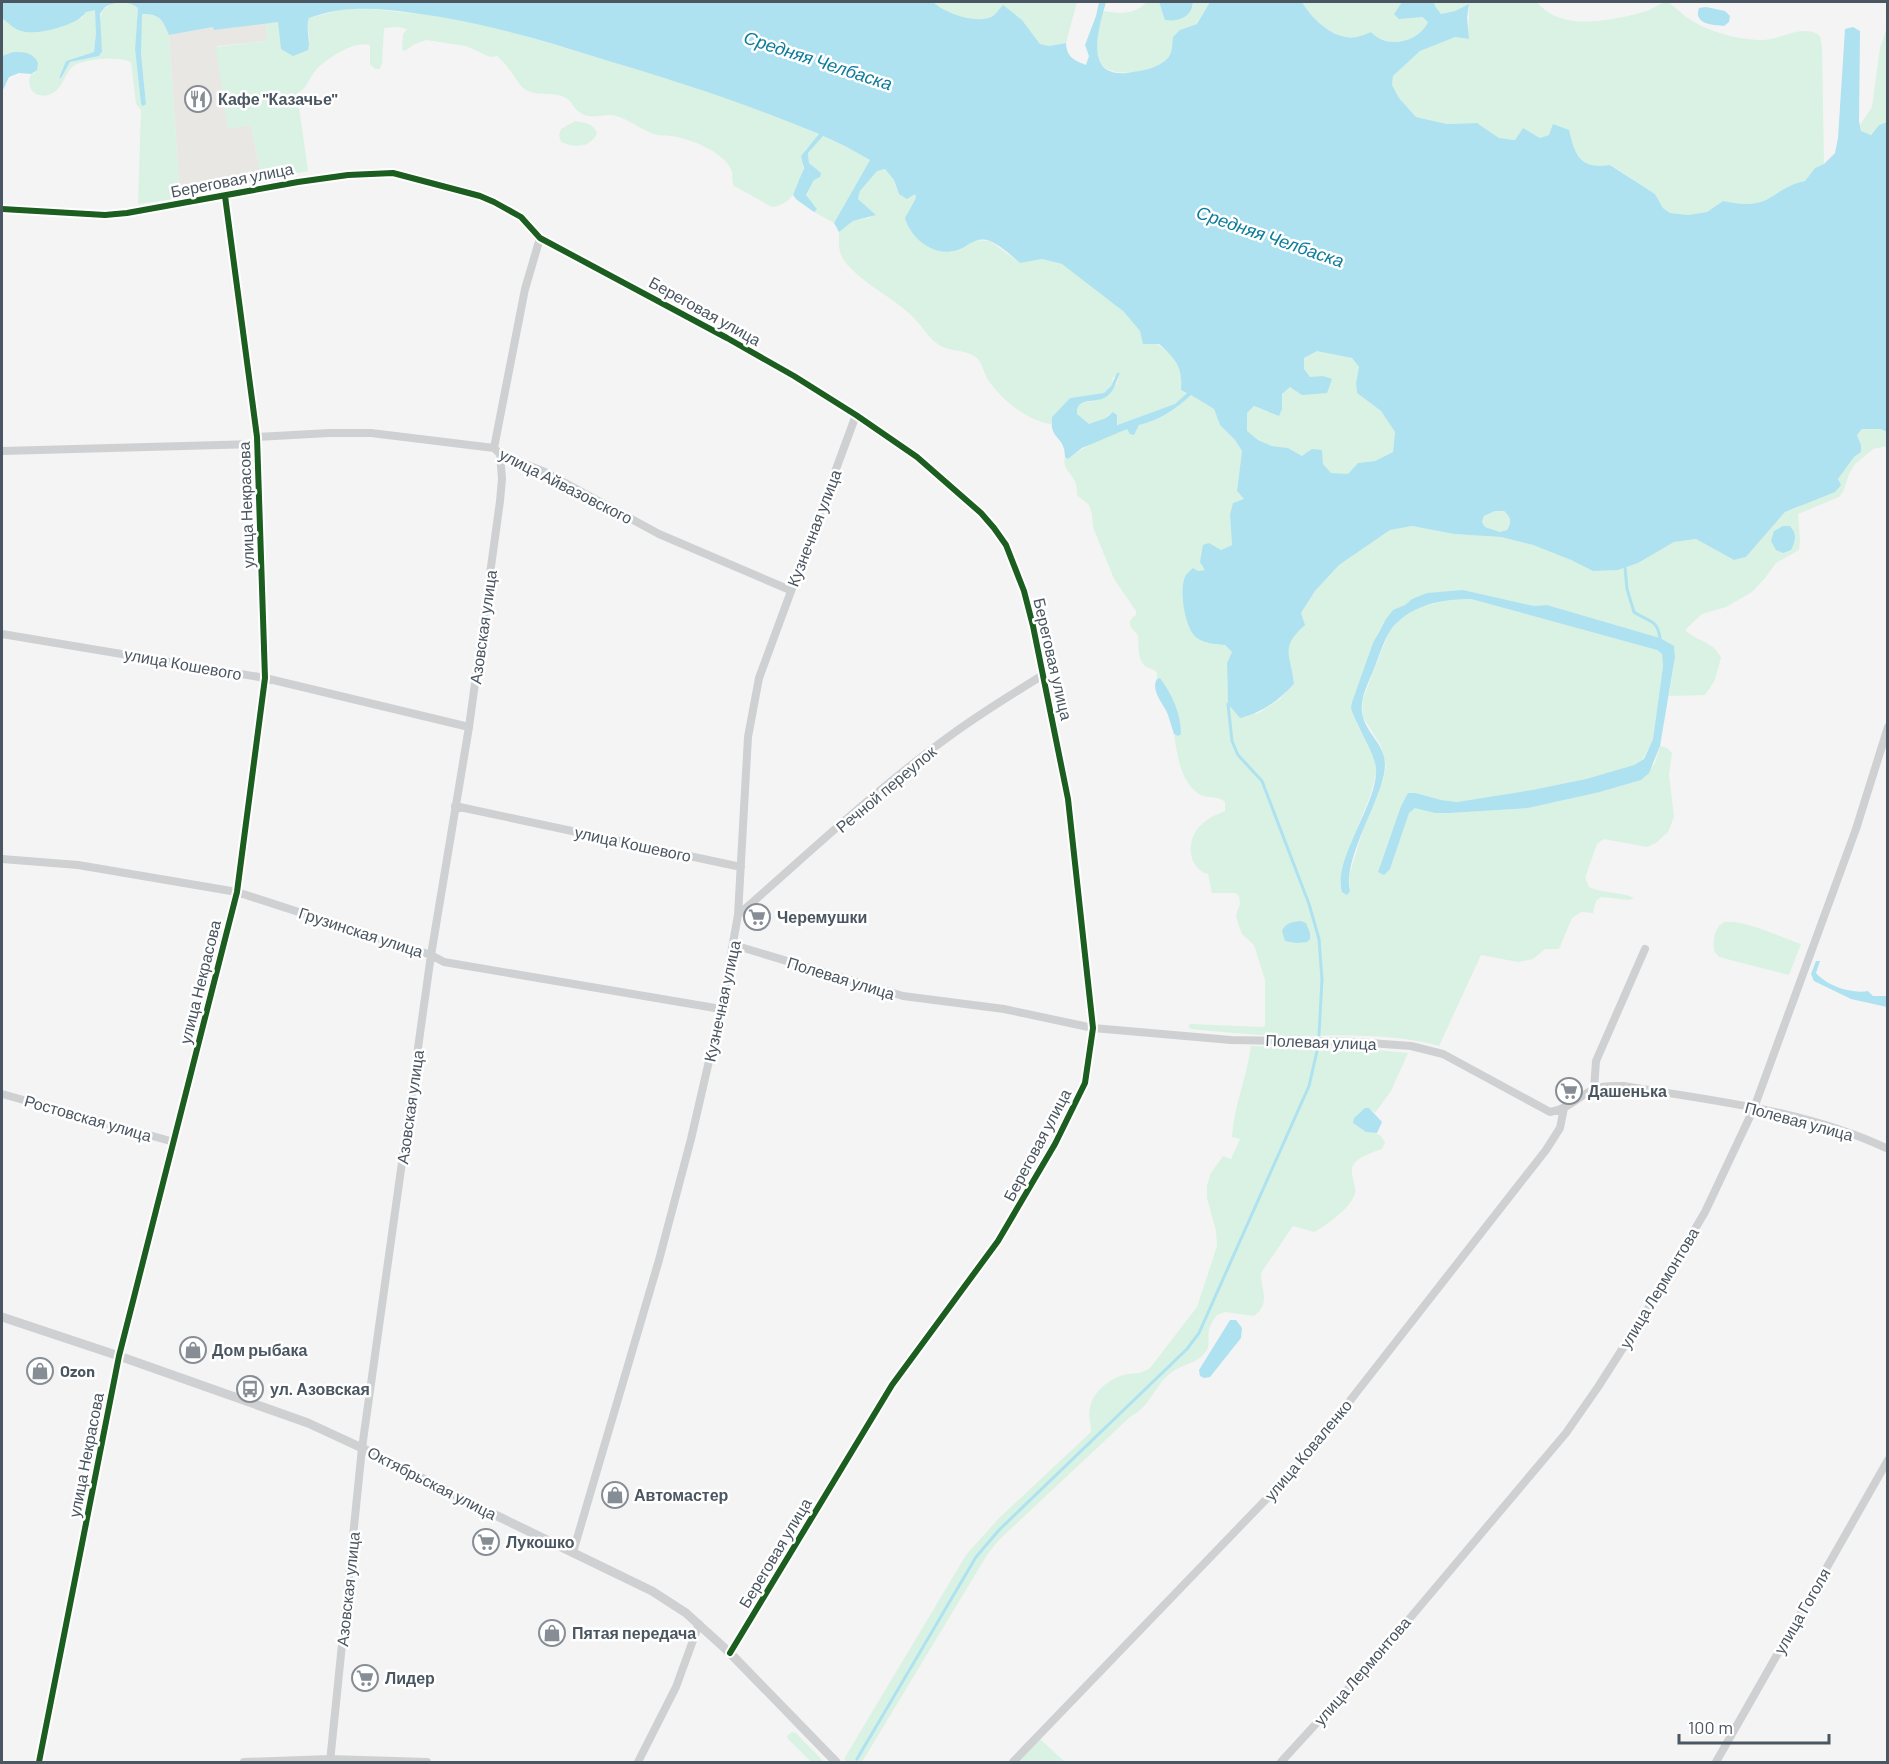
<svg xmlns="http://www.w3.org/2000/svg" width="1889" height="1764" font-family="Barlow,sans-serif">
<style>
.commercial{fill:#e8e7e3}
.green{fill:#d9f2e3}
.water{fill:#aee2f0;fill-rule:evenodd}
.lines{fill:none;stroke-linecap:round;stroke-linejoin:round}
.stream{stroke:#aee2f0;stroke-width:3}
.minor{stroke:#ced0d2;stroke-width:8}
.tertiary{stroke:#ced0d2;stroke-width:9}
.cycleway-casing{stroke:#fff;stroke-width:10}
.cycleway{stroke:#1b5e20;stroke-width:6}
.labels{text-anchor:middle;stroke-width:5;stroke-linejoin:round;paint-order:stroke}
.poi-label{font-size:16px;font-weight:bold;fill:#4a5661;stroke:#fff;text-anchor:start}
.street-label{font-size:16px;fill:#4a5661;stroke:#fff}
.water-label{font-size:18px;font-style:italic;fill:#0c7c9b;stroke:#fff}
</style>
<rect width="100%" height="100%" fill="#f4f4f4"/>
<path class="commercial" d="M266,23L268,41L217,46L228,128L251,125L262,180L180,198L169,35L213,27L214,30Z"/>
<path class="green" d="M127,2L138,8L135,49L141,104L146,103L141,53V14C160,14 162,19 169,35L180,198L138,204L141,110L136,104L131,62C120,56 80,58 71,68C64,76 62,89 51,94C36,100 25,89 31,74L35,73L13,52L2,56V18L14,28L82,18L86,12L96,9V33L94,52L66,61L59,78H61L70,62L99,56L102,53C101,40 95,13 108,6C113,3 121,3 127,2Z
M933,2H1077L1066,43L1049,46L1040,44L1022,20L1003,6C1000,9 996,14 993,16C977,25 945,13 933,2Z
M1147,2H1159L1162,11L1193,7V2H1210L1197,24L1180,30C1177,38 1175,49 1170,56C1164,65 1151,69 1141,71C1089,80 1093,50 1103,11C1121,14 1134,15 1147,2Z
M1302,2H1402L1400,3L1428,22C1421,38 1399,46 1383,40C1379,39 1374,35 1371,32C1366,34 1361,37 1357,37C1334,41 1312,19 1302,2Z
M1434,2H1537C1561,33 1614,20 1647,11C1655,8 1659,3 1668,2C1675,7 1680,12 1686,17C1706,31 1738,40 1762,40C1781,40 1804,23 1820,36L1822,47L1824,164L1815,168L1805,181C1787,185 1782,191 1766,200C1753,206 1737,204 1723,201L1707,212L1688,215L1670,213L1663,208L1655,194L1611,165C1581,169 1575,157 1568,130L1540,138L1523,128L1515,140L1499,138L1477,123L1447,124L1416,117L1399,98L1392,85L1393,76L1420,51L1455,36L1468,39L1469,5L1455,11L1441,14L1435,6Z
M361,8L448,17L481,23L644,71L775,115L820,135L805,150C804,171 798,205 772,207L734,186C731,181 733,177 732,172C727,153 689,138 671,136C667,135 662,136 658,135C643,132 631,120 616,116C607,113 596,119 585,115C571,110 575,100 561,96C550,92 536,96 526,90C518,85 515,76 509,69C506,64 501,60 497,56L490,57L466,46L426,40L413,45L405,51L402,50L403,34L407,29L398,27L384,28L382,63L380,69H375L370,64V45C354,40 325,59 315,71C308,80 307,89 297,93L308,171L262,180L251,125L228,129L216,47L267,41L266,23L278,22L310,42L307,23L309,18L340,10Z
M1887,27V122L1879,125L1870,135L1861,131L1860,125L1872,107L1880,48Z
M575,121C585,123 593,123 597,133C591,148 574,148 561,142L559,135L561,129Z
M822,136L845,146L870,160L834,223L814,212L817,208L806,196L814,180V167L809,163L808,153Z
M885,169L894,180L899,194L915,193L916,198L959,249L973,240L990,241L1020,263L1042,259L1062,264L1095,287L1123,311L1140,331L1173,356L1182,376L1187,393L1176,404L1116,425L1118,420L1109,414L1106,418L1089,425L1077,414C1076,398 1089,404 1098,399C1105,395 1111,388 1117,384L1118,377H1113L1111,386L1104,393L1070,398L1052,417L1051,424C1026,420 1002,400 988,380C984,374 983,365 978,359C968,350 955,352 943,347C928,340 923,326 911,315C891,296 858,281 843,259C838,250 839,242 839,232L853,221L869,218L875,214L858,199L860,191L877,170Z
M1317,350L1352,358L1359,367L1356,383L1357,393L1381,411L1395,432L1393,452L1375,461L1358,463L1348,474H1332L1323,464L1302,456L1288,448L1272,446L1258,440L1247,432V413L1254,406L1267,412L1282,409V394L1290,387L1323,376L1310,378L1304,369L1303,358Z
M1191,395L1214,409L1220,425L1235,440L1242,451L1237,491L1244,499L1230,514L1232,545L1221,550L1209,543L1205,570L1198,571L1212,644L1225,645L1232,652L1227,663L1228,704L1257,714L1280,699L1294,684C1291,654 1279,648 1304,625L1301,613L1315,591L1339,565L1390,530L1412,526L1454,534L1501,537L1533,545L1571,560L1593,571L1618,570L1638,563L1674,542L1696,539L1734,560L1746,557L1785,512L1797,508L1838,479L1854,457L1861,452V445L1857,435L1862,429H1881L1888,432L1887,446L1873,449L1855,464L1849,474L1843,492L1839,497L1798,514L1800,540L1799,550L1776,563L1765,578L1752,592L1726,607L1702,614L1685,630C1699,643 1712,640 1721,658L1714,682L1705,695L1669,696L1675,657L1674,647L1660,638L1547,605L1534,606L1463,590L1412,599L1405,605L1393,611L1379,630L1352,702L1354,717L1375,760L1377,770L1370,796L1347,854L1340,884L1342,892L1350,891L1349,876L1363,830L1383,781L1386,766L1381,746L1363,717L1362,701L1389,632L1399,620L1415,608L1454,599H1471L1657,650L1662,654L1663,666L1653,739L1643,759L1634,765L1586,779L1532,790L1457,802L1441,800L1416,793H1408L1401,806L1380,866L1390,869L1409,812L1415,807L1435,813H1450L1528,808L1600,792L1641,780L1655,763L1660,746L1667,748L1672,753L1669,774L1674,817L1668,832L1656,843L1647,847L1604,839L1597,844L1585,878L1589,887C1604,894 1619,891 1634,898L1629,900L1601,897L1596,901L1593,913L1581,912L1572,918L1559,949H1545L1533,959L1518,962L1481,955L1439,1046C1391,1032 1337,1036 1287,1036C1255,1035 1223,1032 1191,1029L1188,1026L1190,1024L1263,1027L1265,1025V980L1254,945L1242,934L1238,923L1236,915L1240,904L1239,896L1235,893H1212L1208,874C1187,868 1186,840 1200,826C1208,818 1215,815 1225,811V802C1218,795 1207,799 1199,794C1180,781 1177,754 1174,734L1178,736L1160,678L1157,679V672C1153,669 1148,668 1144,665C1137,658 1139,644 1138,635C1131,628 1125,622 1136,615V611L1114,579L1093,527L1092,514L1089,505L1077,495C1077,490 1077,484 1074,480C1070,471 1062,468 1065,457L1068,459C1086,445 1106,436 1127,428L1134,434L1139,425C1160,420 1176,410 1191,395Z
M1495,511H1504C1511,518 1512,521 1507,530L1500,532L1485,527L1482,522L1484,516Z
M1724,922C1746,920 1780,937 1801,944L1789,975L1719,957L1714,951C1713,940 1714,928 1724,922Z
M1251,1046L1353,1048L1408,1053L1391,1091L1375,1113L1369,1108L1366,1132C1376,1133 1381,1133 1385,1143L1382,1149C1371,1153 1349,1159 1352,1174C1353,1180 1356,1188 1355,1193C1352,1207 1326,1226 1314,1232L1293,1226L1261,1273C1261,1290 1271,1304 1254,1316L1225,1312L1217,1315C1214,1319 1211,1323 1210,1327C1207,1334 1210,1344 1207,1350C1199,1363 1186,1363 1175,1370C1155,1382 1152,1406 1130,1417L998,1541L987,1555L862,1762H848L844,1759L966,1555L998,1519L1091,1432C1091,1424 1088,1415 1090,1408C1092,1392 1112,1376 1128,1374C1138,1373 1141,1374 1150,1368L1197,1307L1217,1246L1216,1231L1207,1198V1185L1211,1173L1223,1156L1231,1159L1240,1139L1232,1137C1234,1105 1247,1077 1251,1046Z
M792,1732L796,1733L824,1762H811L788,1739L787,1736Z
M1040,1739L1065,1762H1018Z"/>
<path class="water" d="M2,2H933C945,13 977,25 993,16C996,14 1000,8 1003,5L1022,20L1040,44L1049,46L1066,43C1067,58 1074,60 1086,65L1089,56L1085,45L1096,16L1099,2H1106C1098,30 1082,82 1133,72C1145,70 1158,68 1167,59C1173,53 1172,45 1173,37L1180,30L1197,24L1210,2H1302C1312,19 1334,41 1357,37C1361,36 1366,34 1371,32C1374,35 1379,39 1383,40C1399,46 1421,38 1428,22L1422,17L1399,19L1394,14L1402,2H1434L1435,6L1441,14L1455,11L1469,4L1467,18L1469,39L1455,37L1420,51L1393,76L1392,85L1399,98L1416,117L1447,124L1477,123L1499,138L1515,140L1523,128L1540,138L1549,135L1553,124L1569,130C1575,157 1581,169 1610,165L1655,194L1663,208L1670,213L1688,215L1707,212L1723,201C1737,204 1753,206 1766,200C1782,191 1787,185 1805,181L1815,168L1824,164L1835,153L1838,138L1845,29L1853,27L1860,31L1859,121L1861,131L1871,135L1879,125L1887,122V432L1881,429H1862L1857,435L1861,445V452L1854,457L1838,479L1841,485L1835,492L1785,512L1746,557L1734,560L1696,539L1674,542L1638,563L1618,570L1593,571L1571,560L1533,545L1501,537L1454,534L1412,526L1390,530L1339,565L1315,591L1301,613L1305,625C1279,648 1291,654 1294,684C1278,701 1263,712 1240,718L1228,704L1227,663L1232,652L1225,645C1216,644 1206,644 1197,638C1185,630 1178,588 1186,575C1188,572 1191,570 1193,568L1198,571L1205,570L1200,562L1203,545L1209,543L1221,550L1232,545L1230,515L1233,503L1244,499L1237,491L1242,451L1235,440L1220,425L1214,409L1191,395C1175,410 1160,420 1139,425L1134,435L1130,434L1127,429L1082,448L1068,459L1065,457C1065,435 1049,441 1052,417L1070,398L1104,393L1111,386L1117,373H1120C1115,382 1116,390 1106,397C1095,404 1076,396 1077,414L1089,424L1106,418L1113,412L1117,415V425L1175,404L1187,393L1181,390C1183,367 1175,358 1159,344H1143L1140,331L1123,311L1062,264L1042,259L1020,263C1012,256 1000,245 990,241C976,236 970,245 960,249C937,259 911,240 905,218L916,198L915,194L907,199L899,194L894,180L885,169L877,171L860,191L858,199L876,215L853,221L839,232L834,223L870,160L845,146L823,136L808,153L809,163L821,173L820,177L814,180L806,195L817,209L814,212L797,200L793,195L804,168L801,156L819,134C748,104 673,80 599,58C537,39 478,21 413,13C377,8 344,5 309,18C305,28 311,39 308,50L293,56L281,49L278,22L214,30L213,27L169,35C162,19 160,14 142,14L141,53L146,104L143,106L141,104L135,49L138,8C128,0 115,2 105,7L100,14L102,52L99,56L70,62L61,78H59L66,61L94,52L96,33L95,10L86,12C78,25 41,34 26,32C16,31 9,24 2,18ZM1317,351L1352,358L1359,367L1356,383L1357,393L1381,411L1395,432L1393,452L1375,461L1358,463L1348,474L1331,473L1323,464L1322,450L1312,449L1302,456L1288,448L1272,446L1258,440L1247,431V413L1254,406L1279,416L1282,409V394L1290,387L1302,395L1327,393L1332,379L1323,376L1310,377L1304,369V358ZM1495,511H1504C1511,518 1512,521 1507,530L1500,532L1485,527L1482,522L1484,516Z
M1159,2H1193C1192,17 1179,22 1165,20Z
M1706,7L1725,11L1730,16L1729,22L1724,26C1712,25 1693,24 1699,8Z
M13,52C24,52 33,52 38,63L37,70L31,74L19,73L9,77L2,92V56Z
M1783,526H1790C1797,534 1796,540 1791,550L1783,553L1776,550L1771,541L1774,531Z
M1463,590L1534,606L1547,605L1660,638L1674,646L1675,657L1660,746L1649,773L1641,780L1600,792L1528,808L1450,813H1435L1415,808L1409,813L1390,869L1384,875L1378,872L1401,806L1408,793H1416L1441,800L1457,802L1532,790L1586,779L1634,765L1644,759L1653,739L1663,666L1662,654L1657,650L1471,599C1442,599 1408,605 1390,631C1383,642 1379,657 1374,669C1369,682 1360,697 1362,712C1366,738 1390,744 1384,774C1378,805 1342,862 1350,891L1347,895L1342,892C1332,860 1379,802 1376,768C1375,754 1356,725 1351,708L1352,702L1373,643L1386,619L1393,610L1405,605L1412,599L1427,593Z
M1160,678C1172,694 1181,714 1181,734L1178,736L1174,734C1172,728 1170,721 1168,715C1164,704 1150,691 1157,679Z
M1301,921L1306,923L1310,933V939L1307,942L1296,943L1285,941L1282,931C1286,922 1293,922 1301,921Z
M1816,961H1820L1816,973C1827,986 1852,994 1868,991L1873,996H1887V1007L1851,999L1814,981L1811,974Z
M1365,1108H1369L1382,1122L1377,1133L1366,1132L1353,1123L1354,1118Z
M1230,1320H1236L1242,1328L1241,1338L1210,1377L1204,1378L1200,1376L1199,1370Z"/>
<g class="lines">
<path class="stream" d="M1625,567L1627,589L1634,612C1648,622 1657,618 1660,638
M1228,704L1232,741L1238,755L1262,781L1309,904L1319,939L1322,979L1319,1035
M857,1759L976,1557L999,1530L1187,1349L1199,1333L1309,1086L1317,1051"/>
<path class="minor" d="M2,209L105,215L127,213L298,182L348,175L393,173L480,196L494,202L521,217L540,238L727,338L794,376L856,415L917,457L981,513L994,528L1006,545L1024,591L1033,626L1068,799L1093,1028L1085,1083L1055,1144L998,1241L892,1385L730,1653
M257,437L329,433H371L494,448L500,454L545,472L659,534L790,590
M494,448L525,289L540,238
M2,451L256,444
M2,634L265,678L469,727
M455,806L741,867
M2,859L78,865L237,892L431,955L444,962L721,1009
M738,915C808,854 876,789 951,735C981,713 1012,694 1043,675
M734,945L903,996L1004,1009L1093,1028L1231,1040L1356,1042L1411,1046L1443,1054L1550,1112C1567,1110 1579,1096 1594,1089C1604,1085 1614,1086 1624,1086C1713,1101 1806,1110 1888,1149
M1594,1089L1596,1061L1645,949
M2,1094L174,1142
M573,1552L659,1260L691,1139L721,1009L738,915L748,737L759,678L856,415
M39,1762L119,1356L237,892L265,678L257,437L225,196
M244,1762L330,1759L427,1762
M330,1762L362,1448L431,955L469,727L500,501L502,479L500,454
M638,1762L676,1687L699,1624
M1013,1762L1302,1462L1546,1150L1560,1128L1564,1108
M1281,1762L1378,1656L1566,1433L1598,1387L1646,1312L1705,1212L1754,1108L1856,829L1888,727
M1716,1762L1888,1460"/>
<path class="tertiary" d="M2,1317L119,1356L308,1423L362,1448L483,1509L652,1591L686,1613L730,1653L836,1762"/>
<defs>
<path id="cycleway" d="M2,209L105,215L127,213L298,182L348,175L393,173L480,196L494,202L521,217L540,238L727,338L794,376L856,415L917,457L981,513L994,528L1006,545L1024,591L1033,626L1068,799L1093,1028L1085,1083L1055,1144L998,1241L892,1385L730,1653
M39,1762L119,1356L237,892L265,678L257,437L225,196"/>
</defs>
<use href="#cycleway" class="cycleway-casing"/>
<use href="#cycleway" class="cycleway"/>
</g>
<defs>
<symbol id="restaurant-ring" viewBox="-11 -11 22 22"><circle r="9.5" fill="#fff" stroke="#868d94" stroke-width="1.5"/><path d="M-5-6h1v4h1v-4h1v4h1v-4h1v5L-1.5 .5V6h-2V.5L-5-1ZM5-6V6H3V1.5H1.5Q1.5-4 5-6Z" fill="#868d94"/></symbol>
<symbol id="supermarket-ring" viewBox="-11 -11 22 22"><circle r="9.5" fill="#fff" stroke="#868d94" stroke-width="1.5"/><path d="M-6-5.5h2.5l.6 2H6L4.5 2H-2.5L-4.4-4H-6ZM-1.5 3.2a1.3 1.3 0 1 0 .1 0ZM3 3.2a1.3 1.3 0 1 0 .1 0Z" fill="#868d94"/></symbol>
<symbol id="shop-ring" viewBox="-11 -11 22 22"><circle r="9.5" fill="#fff" stroke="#868d94" stroke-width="1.5"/><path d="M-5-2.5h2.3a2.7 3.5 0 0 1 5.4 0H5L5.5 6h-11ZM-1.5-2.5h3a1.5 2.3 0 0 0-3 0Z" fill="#868d94"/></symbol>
<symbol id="bus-ring" viewBox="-11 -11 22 22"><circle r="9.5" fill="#fff" stroke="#868d94" stroke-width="1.5"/><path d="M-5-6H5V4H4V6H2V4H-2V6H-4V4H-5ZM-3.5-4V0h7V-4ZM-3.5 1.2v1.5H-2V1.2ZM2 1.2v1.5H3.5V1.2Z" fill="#868d94"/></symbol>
</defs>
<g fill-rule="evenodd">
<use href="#restaurant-ring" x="183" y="84" width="30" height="30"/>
<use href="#supermarket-ring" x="742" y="902" width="30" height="30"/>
<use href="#supermarket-ring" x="1554" y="1076" width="30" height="30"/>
<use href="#shop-ring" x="178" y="1335" width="30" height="30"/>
<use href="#shop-ring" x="25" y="1356" width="30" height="30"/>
<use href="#bus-ring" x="235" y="1374" width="30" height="30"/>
<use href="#shop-ring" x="600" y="1480" width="30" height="30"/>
<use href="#supermarket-ring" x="471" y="1527" width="30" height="30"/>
<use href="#shop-ring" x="537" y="1618" width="30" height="30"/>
<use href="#supermarket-ring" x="350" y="1663" width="30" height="30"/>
</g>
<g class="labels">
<g class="poi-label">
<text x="218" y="105">Кафе "Казачье"</text>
<text x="777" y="923">Черемушки</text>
<text x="1588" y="1097">Дашенька</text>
<text x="212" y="1356">Дом рыбака</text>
<text x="60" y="1377">Ozon</text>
<text x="270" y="1395">ул. Азовская</text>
<text x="634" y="1501">Автомастер</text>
<text x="506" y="1548">Лукошко</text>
<text x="572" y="1639">Пятая передача</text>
<text x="385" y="1684">Лидер</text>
</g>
<g class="street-label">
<text transform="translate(232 180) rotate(-11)" y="6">Береговая улица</text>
<text transform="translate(705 311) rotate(29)" y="6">Береговая улица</text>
<text transform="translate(566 486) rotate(27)" y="6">улица Айвазовского</text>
<text transform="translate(246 505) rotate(-92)" y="6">улица Некрасова</text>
<text transform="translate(814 528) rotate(-69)" y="6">Кузнечная улица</text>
<text transform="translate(483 627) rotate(-82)" y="6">Азовская улица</text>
<text transform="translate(1053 659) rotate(77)" y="6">Береговая улица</text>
<text transform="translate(183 664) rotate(10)" y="6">улица Кошевого</text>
<text transform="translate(886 789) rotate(-40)" y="6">Речной переулок</text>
<text transform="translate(633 844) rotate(12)" y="6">улица Кошевого</text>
<text transform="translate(361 932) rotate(18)" y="6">Грузинская улица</text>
<text transform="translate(841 978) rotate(17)" y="6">Полевая улица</text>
<text transform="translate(200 982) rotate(-76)" y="6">улица Некрасова</text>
<text transform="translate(722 1001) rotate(-78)" y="6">Кузнечная улица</text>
<text transform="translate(1321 1042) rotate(2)" y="6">Полевая улица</text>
<text transform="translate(410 1107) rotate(-82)" y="6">Азовская улица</text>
<text transform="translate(88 1118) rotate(16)" y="6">Ростовская улица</text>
<text transform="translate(1799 1121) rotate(15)" y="6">Полевая улица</text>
<text transform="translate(1037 1145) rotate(-62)" y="6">Береговая улица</text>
<text transform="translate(1659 1288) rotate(-59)" y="6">улица Лермонтова</text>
<text transform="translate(1308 1450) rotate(-50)" y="6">улица Коваленко</text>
<text transform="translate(86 1455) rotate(-79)" y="6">улица Некрасова</text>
<text transform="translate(432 1483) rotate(27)" y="6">Октябрьская улица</text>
<text transform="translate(775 1553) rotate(-59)" y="6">Береговая улица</text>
<text transform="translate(348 1589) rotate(-84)" y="6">Азовская улица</text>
<text transform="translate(1802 1611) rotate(-60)" y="6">улица Гоголя</text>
<text transform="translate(1362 1671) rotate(-49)" y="6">улица Лермонтова</text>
</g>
<g class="water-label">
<text transform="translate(818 61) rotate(18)" y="6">Средняя Челбаска</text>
<text transform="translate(1270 237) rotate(19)" y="6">Средняя Челбаска</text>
</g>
</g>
<rect width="1889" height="1764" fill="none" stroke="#4a5661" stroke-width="6"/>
<path d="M1679 1734v9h150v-9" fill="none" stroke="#4a5661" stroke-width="3"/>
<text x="1688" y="1734" font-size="18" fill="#4a5661" stroke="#ffffff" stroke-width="4.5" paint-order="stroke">100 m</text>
</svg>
